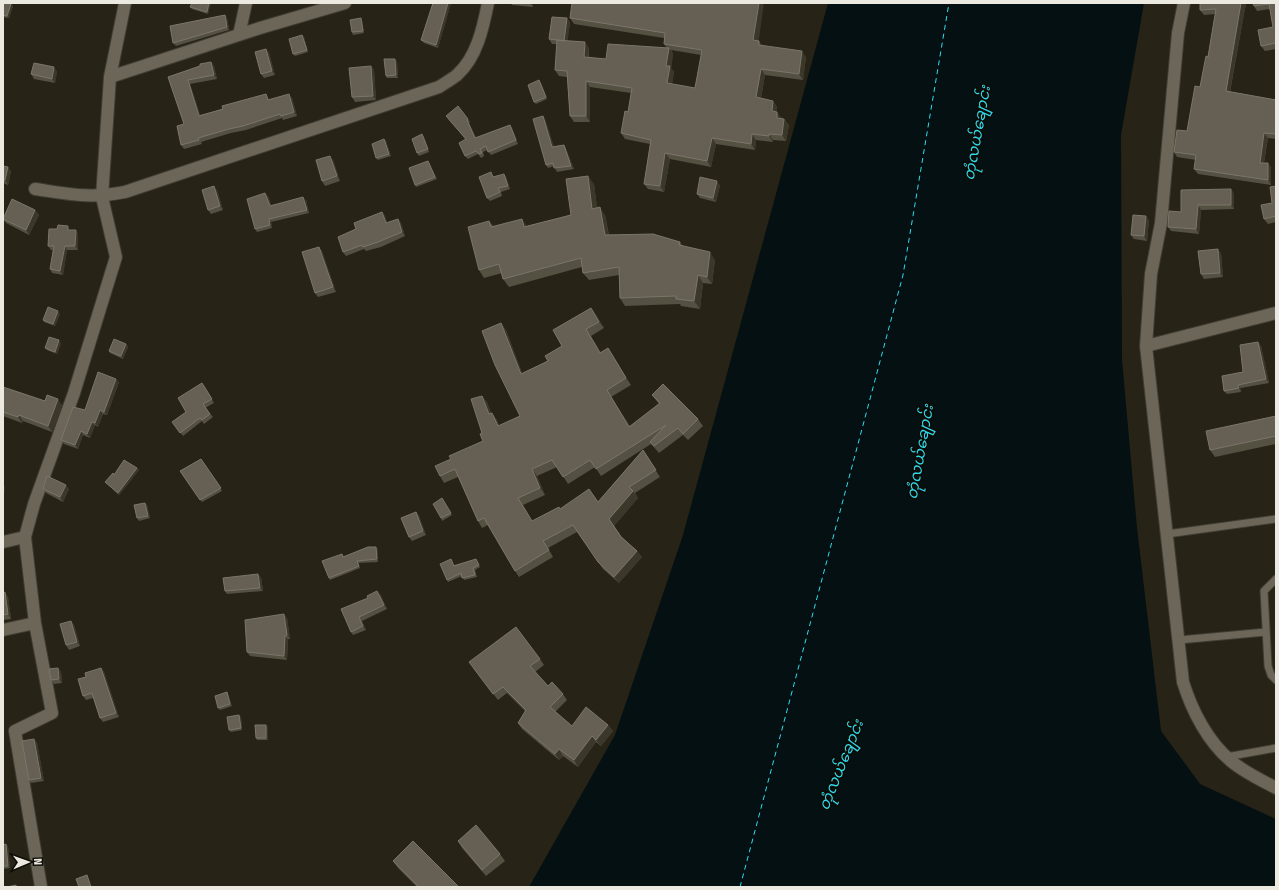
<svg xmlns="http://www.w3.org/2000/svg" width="1279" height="890" font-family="'Fira Sans Condensed','Noto Sans Myanmar',sans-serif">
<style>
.water{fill:#041012}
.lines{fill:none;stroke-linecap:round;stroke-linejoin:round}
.ferry{stroke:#31dbed;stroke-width:1;stroke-dasharray:5 4;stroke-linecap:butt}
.lane-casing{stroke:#403d33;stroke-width:9}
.street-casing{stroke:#403d33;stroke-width:14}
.lane{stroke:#6b6657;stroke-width:7}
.street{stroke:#6b6657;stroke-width:12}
.wall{fill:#545042;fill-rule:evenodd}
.shaded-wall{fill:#3b3729}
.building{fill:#656053;stroke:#7a7669}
.labels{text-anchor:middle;stroke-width:3.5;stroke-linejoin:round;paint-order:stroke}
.water-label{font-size:15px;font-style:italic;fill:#31dbed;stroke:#0e0c07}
</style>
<rect width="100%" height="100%" fill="#272316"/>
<path class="water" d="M828,3H1144L1121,135L1122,360L1137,528L1161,731L1200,784L1276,819V887H529L615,735L683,535Z"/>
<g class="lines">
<path class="ferry" d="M740,887L903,275L949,3"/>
<defs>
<path id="lane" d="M1167,534L1276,519
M1276,579L1264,591L1268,666L1271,675L1276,680
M1179,640L1266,632
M1226,757L1276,748"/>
<path id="street" d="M1184,3L1178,33L1161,223L1151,274L1146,346L1183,682C1192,711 1208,742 1231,761C1244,772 1261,780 1276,788
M239,35L246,3
M110,77L260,28L345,3
M35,189C69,194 90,199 125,192L439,87C445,83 452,79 457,75C477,57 483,28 488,3
M1146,346L1276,313
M3,542L25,537
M3,630L35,623
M41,887L15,731L52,713L35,623L25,537L34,504L74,393L116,257L102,197L110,77L125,3"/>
</defs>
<use href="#lane" class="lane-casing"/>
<use href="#street" class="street-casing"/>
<use href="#lane" class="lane"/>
<use href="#street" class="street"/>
</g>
<path class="wall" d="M3,3L13,6L9,18L3,17Z
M192,3H211L208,14L192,9L190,7Z
M433,3H451L438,48L424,43L421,40Z
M511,3H533V7L512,5Z
M1200,3H1246L1230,92L1276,100V139L1268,138L1264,163H1268L1271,168V185L1198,174L1194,169L1196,160L1177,157L1174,152L1187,131L1208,57L1215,14L1204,15L1200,10Z
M1276,3V49L1265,51L1261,46L1273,27L1270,9L1257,11L1254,6Z
M225,15L227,18L229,30L176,46L173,43Z
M567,18L570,23L567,41L589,48V57L606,59L667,48L664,44V38L574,24L570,18L758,41L763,46L806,57L803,80L765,75L761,98L773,101L777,107L776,112L782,119H784L789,125L786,141L773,140V142L756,140L755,150L716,144L711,167L670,159L664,192L648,189L644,184L650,144L625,139L621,133L628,112L631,93L590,87V122H574L570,116L567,77L559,76L555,70L557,44H552L549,39ZM671,50L701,55L695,88L672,84L674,72L671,68L673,54Z
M362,20L364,33L353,35L352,32Z
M302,35L304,37L308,52L295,56L293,54Z
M266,49L269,53L275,75L264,78L261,74Z
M397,61L398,78H387L386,76Z
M211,62L214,66L217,79L190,84L200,115L223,109L266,94L269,100L292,98L297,116L283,120L282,118L246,130L231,133L201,142L202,144L184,149L181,145L184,124L168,77L200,66Z
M371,66L374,70L376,100L355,102L352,97Z
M57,71L55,83L34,79L31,74Z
M539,80L541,83L547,99L536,104L534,102Z
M446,116L468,119L470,122L469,123L476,138L510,125L512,128L518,144L491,155L487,150L483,152L484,156L481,158L478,154L468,159L465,156L466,140Z
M543,116L545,119L554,147L564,145L566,149L574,169L557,172L554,166L548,168L546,165Z
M422,134L424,137L429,152L419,156L417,153Z
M384,139L386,141L391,156L378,160L376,158Z
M333,160L340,181L325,186L322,181Z
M428,161L437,179L416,187L415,185Z
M3,166L11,171L8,185L3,183Z
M504,174L506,177L510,189L501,192L502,196L490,201L487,198Z
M594,184L597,208L605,215L609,235L680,242L682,245L715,260L712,284L703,283L700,309L681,306L680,304L625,306L620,298L619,275L589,280L583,273L582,267L509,287L503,279L502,273L484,278L479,270L489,221L493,226H527L571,215Z
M720,185L716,202L700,198L697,194Z
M1276,186V222L1268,224L1264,219L1272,203Z
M1231,189L1234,194V209L1201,210L1199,234L1171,231L1168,227L1181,212Z
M217,190L223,210L211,214L208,210Z
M268,196L271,205L306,200L309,213L271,222L272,228L257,232L255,229Z
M35,210L39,215L29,235L6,223L3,219V218Z
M382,212L385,216L387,223L398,219L401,223L405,236L381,247L366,251L364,249L346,256L343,252L356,229Z
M1149,220L1147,241L1134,239L1131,235Z
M71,230L78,234V250H67L63,275L52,273L50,269L53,250H51L48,246Z
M319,247L322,251L336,292L318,297L315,293Z
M1221,253L1223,277L1204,279L1201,274Z
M591,308L596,315L604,328L591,336L601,353L608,348L631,385L611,397L630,426L659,404L652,395L698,419L703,426L688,440L683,435L659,453L651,444L601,476L595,467L568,484L557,467L537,476L545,495L523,505L532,521L560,509L598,502L643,450L660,477L635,493L638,498L614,526L622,537L637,551L642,557L619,583L603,569L577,532L548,548L553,557L519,577L515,571L488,525L482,528L478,521L458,477L444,483L440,476L451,459L483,441L482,396L487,402L491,413L497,420L499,426L520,416L501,323L506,330L522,373L548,361L562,346Z
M60,314L55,326L44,322L43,320Z
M1258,342L1261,346L1269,383L1241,388V392L1227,394L1224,391L1243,372Z
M61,343L57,354L47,350L45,348Z
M126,344L128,347L123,359L110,353L109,351Z
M119,382L107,415L103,414L98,427L95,425L90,438L83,435L78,449L64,444L61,440L85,410Z
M3,387L45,401L62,405L52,432L23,421L22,423L3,416Z
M205,387L214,403L205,408L213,417L204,424L202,421L183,436L172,422L186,412Z
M1276,416V444L1215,457L1210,450Z
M201,459L222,491L202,502L180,471Z
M137,468L139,470L119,495L107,484L105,482L114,475Z
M43,489H69L63,502L46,493Z
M442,498L452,515L442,521L441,518Z
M145,503L147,505L150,518L139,521L137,518Z
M416,512L419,516L426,535L412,541L409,537Z
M378,549V562L358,563L360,568L330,580L329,578L342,554L344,557Z
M451,559L454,565L476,559L480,567L475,570L477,577L464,580L462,576L448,582L447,580Z
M261,577L263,591L227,594L225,591Z
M5,592L8,597L11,619L3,620V593Z
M380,594L387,609L362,621L366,630L353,635L351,632L341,609Z
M287,618L290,639H288L287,660L250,656L247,652Z
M71,621L74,625L80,646L69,650L66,645Z
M540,659L544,665L535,672L548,686L563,694L567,700L555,712L572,726L608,725L613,731L601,746L596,742L578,767L563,756L559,760L522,729L518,723L525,711L507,693L498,700L473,668Z
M58,668L61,672L62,683L54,684L51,680Z
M101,668L104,672L119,717L103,722L100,718L93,698L86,700L83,696L86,677Z
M227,692L228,694L232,706L220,710L218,708Z
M239,715L241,717L242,730L231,732L229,730Z
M268,727V740H257L256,738Z
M34,739L37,743L44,781L31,783L29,780Z
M458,841L500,854L505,861L486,876L462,848Z
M3,845L8,846L10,868L3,869Z
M393,861L459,887H417L398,868Z"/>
<path class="shaded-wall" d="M209,3H211L208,14L207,12Z
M448,3H451L438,48L436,45Z
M530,3H533V7Z
M759,3H764L758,46L753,40Z
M1241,3H1246L1229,96L1226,91Z
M11,4L13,6L9,18L7,16Z
M225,15L227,18L229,30L227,27Z
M361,18L362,20L364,33L363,31Z
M567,18L570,23L567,46L564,41Z
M302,35L304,37L308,52L307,50Z
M759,41L763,47L759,45Z
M585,42L589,48L588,63L584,57Z
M669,48L673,54L671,68L674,72L671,89L667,83L666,66Z
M266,49L269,53L275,75L272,71Z
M802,51L806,57L803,80L799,74Z
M395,59L397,61L398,78L396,75Z
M211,62L214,66L217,79L214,75Z
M371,66L374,70L376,100L373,96Z
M54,67L57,71L55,83L52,79Z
M761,69L765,75L760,103L756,97Z
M188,80L190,84L202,120L199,116Z
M539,80L541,83L547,99L546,97Z
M586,81L590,87V122L586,116Z
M289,94L292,98L297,116L294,112Z
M773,101L777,107L776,117L772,111Z
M777,112L782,118L781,124L777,118Z
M543,116L545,119L555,150L552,147Z
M784,119L789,125L786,141L782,135Z
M467,120L469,123L478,141L475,138Z
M510,125L512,128L518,144L516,140Z
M1264,133L1268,138L1263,168L1260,163Z
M422,134L424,137L429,152L428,149Z
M752,134L756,140L755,150L751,144Z
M769,134L773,140V142L769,136Z
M712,138L716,144L711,167L707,161Z
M384,139L386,141L391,156L389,154Z
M564,145L566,149L574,169L571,166Z
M665,153L670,159L664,192L660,186Z
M330,156L333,160L340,181L337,176Z
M1268,163L1271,168V185L1268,180Z
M8,167L11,171L8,185L5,180Z
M504,174L506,177L510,189L508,186Z
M588,176L594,184L598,216L592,209Z
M717,181L720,185L716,202L713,198Z
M214,186L217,190L223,210L220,206Z
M1231,189L1234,194V209L1231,205Z
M265,193L268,196L272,209L270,206Z
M303,197L306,200L309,213L307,210Z
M1198,205L1201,210L1199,234L1196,229Z
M600,207L605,215L610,243L605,235Z
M35,210L39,215L29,235L26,230Z
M382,212L385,216L389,227L386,223Z
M1146,216L1149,220L1147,241L1144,236Z
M269,219L271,222L272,228L270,225Z
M398,219L401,223L405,236L402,232Z
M522,219L527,226L529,235L524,227Z
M76,230L78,234V250L75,246Z
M65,246L67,250L63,275L60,271Z
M319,247L322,251L336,292L333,287Z
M1218,249L1221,253L1223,277L1220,273Z
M710,252L715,260L712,284L707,277Z
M698,275L703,283L700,309L694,301Z
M591,308L596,315L604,328L599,322Z
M58,311L60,314L55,326L53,324Z
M501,323L506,330L525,381L521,374Z
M586,329L591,336L605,360L600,353Z
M59,340L61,343L57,354L55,352Z
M1258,342L1261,346L1269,383L1266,379Z
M126,344L128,347L123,359L121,356Z
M608,348L613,355L631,385L626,378Z
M116,379L119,382L107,415L104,412Z
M1238,385L1241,388V392L1239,388Z
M607,390L611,397L634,433L629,427Z
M482,396L487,402L493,421L489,414Z
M58,399L62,405L52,432L48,426Z
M100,410L103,414L98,427L95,423Z
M492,413L497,420L502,433L498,426Z
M19,415L23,421L22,423L18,417Z
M92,422L95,425L90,438L87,434Z
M81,431L83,435L78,449L75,445Z
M137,468L139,470L119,495L118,493Z
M532,469L537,476L545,495L540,488Z
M3,485L5,487L3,504Z
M66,485L69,489L63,502L60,497Z
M633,491L638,498L614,526L609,519Z
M518,498L523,505L536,528L532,521Z
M145,503L147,505L150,518L148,516Z
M416,512L419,516L426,535L423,531Z
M376,547L378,549V562L377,559Z
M637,551L642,557L619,583L614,577Z
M258,574L261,577L263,591L260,588Z
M377,591L380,594L387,609L384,605Z
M5,592L8,597L11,619L8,614Z
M284,614L287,618L290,639L287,635Z
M359,617L362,621L366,630L363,626Z
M71,621L74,625L80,646L77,642Z
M285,636L288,639L287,660L284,656Z
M58,668L61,672L62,683L59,679Z
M101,668L104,672L119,717L116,713Z
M227,692L228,694L232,706L230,704Z
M239,715L241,717L242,730L241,728Z
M266,725L268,727V740L266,738Z
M608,725L613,731L601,746L596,740Z
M592,736L596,742L578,767L574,760Z
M34,739L37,743L44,781L41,778Z
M559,749L563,756L559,760L555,754Z
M6,844L8,846L10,868L8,866Z"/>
<path class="building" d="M3,3L11,4L7,16L3,15Z
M192,3H209L207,12L190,7Z
M433,3H448L436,45L421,40Z
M572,3H759L753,40L759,41V45L802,51L799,74L761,69L756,97L773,101L772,111L777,112V118L784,119L782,135L769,134V136L752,134L751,144L712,138L707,161L665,153L660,186L644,184L651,140L621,133L625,111L628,112L632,88L586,81V116H570L567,71L555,70L557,40L585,42L584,57L606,59L608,44L669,48L666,66H670L667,83L695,88L702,50L664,44L665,33L570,18Z
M1200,3H1241L1226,91L1276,100V134L1264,133L1260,163H1268V180L1194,169L1196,155L1174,152L1177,130L1187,131L1195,86L1200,87L1206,56L1208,57L1216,9L1200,10Z
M1253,3H1276V43L1261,46L1258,30L1273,27L1269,4L1254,6Z
M225,15L227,27L173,43L170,26Z
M552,17L567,18L564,41L549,39Z
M361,18L363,31L352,32L350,20Z
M302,35L307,50L293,54L289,39Z
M266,49L272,71L261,74L255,52Z
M384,59H395L396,75L386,76Z
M211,62L214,75L188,80L199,116L223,109L222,106L266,94L268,100L289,94L294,112L281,116L280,114L243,126L229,129L198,138L199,140L181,145L177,126L184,124L168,77L200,66V64Z
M34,63L54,67L52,79L31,74Z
M371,66L373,96L352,97L349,68Z
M539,80L546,97L534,102L528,85Z
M458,106L468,119L467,120L475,138L510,125L516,140L488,152L486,146L480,149L482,153L479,154L476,151L465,156L459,143L466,139L446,116Z
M543,116L552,147L564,145L571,166L554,168L553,163L546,165L533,119Z
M422,134L428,149L417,153L412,139Z
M384,139L389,154L376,158L372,144Z
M330,156L337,176L322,181L316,160Z
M428,161L435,177L415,185L409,168Z
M3,166L8,167L5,180H3Z
M491,172L493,177L504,174L508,186L498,188L500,192L487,198L479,177Z
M588,176L592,209L600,207L605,235L653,234L680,242L679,245L710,252L707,277L698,275L694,301L676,299V296L620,298L619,267L583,273L581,258L503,279L499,264L479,270L468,227L489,221L491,227L522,219L524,227L571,215L566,179Z
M700,177L717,181L713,198L697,194Z
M214,186L220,206L208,210L202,190Z
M1276,186V216L1264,219L1261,205L1272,203L1270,187Z
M1231,189V205H1198L1196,229L1168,227L1169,211L1181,212V190Z
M265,193L270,206L303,197L307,210L269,219L270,225L255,229L247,199Z
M12,199L35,210L26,230L3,219Z
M382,212L386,223L398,219L402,232L378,242L363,247L362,245L343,252L338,237L356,229L354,223Z
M1133,215L1146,216L1144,236L1131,235Z
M58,225L68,226V230H76L75,246H65L60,271L50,269L54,246H48L49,229H57Z
M319,247L333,287L315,293L302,252Z
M1218,249L1220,273L1201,274L1198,251Z
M48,307L58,311L53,324L43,320Z
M591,308L599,322L586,329L600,353L608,348L626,378L607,390L629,427L660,403L652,395L663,384L698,419L683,434L678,428L654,446L650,442L666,425L596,469L590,460L563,477L552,460L532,469L540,488L518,498L532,521L559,507L560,509L589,489L598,502L643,450L656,470L629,487L633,491L609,519L621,537L637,551L614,577L598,562L573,525L543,541L549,550L515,571L484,518L478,521L455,469L440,476L435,466L451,459L449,456L483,441L480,434L482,433L471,399L482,396L489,414L492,413L498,426L520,416L495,365L482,331L501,323L521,374L548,361L545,356L562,346L553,330Z
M49,337L59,340L55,352L45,348Z
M114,339L126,344L121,356L109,351Z
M1258,342L1266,379L1238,385L1239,388L1224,391L1222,376L1243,372L1240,345Z
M98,372L116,379L104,412L100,410L95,423L92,422L87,434L81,431L75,445L61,440L73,407L85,410Z
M202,383L212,399L203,404L210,414L202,420L200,418L180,433L172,422L186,412L178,398Z
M3,387L45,401L47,395L58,399L48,426L19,415L18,417L3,412Z
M1276,416V436L1210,450L1206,431Z
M201,459L221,488L200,500L180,471Z
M124,460L137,468L118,493L105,482L113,473L114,475Z
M47,476L66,485L60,497L43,489Z
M442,498L451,513L441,518L433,504Z
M145,503L148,516L137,518L134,505Z
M416,512L423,531L409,537L401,518Z
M368,547H376L377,559L357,561L359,566L329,578L322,561L342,554L343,557Z
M451,559L454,566L476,559L479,565L473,568L475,575L462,578L461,573L447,580L440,564Z
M258,574L260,588L225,591L223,578Z
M377,591L384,605L359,617L363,626L351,632L341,609L368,598L367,596Z
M5,592L8,614L3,615V593Z
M284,614L287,635L285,636L284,656L247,652L245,620Z
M71,621L77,642L66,645L60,624Z
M516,627L540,659L530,666L548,686L552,682L563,694L550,707L572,726L586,707L608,725L596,740L592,736L574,760L559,749L555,754L518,723L526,710L503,687L493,694L469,662Z
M58,668L59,679L51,680L49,669Z
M101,668L116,713L100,718L92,693L83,696L78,679L86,677L85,673Z
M227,692L230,704L218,708L215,696Z
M239,715L241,728L229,730L227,717Z
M255,725H266V738H256Z
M34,739L41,778L29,780L22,741Z
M476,825L500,854L482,870L458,841Z
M413,841L459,887H419L393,861Z
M6,844L8,866H3V845Z
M87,875L91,887H79L76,879Z
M16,885V887H7Z"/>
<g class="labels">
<g class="water-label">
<text transform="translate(977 133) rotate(-80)" y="5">တုံလယ်ချောင်း</text>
<text transform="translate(920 452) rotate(-80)" y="5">တုံလယ်ချောင်း</text>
<text transform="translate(841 765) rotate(-68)" y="5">တုံလယ်ချောင်း</text>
</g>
</g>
<rect width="1279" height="890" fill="none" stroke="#ece9e0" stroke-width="8"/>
<g transform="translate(28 862) rotate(88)" stroke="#0e0c07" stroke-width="3" paint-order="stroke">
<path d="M0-3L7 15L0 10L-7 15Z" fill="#ece9e0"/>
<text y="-6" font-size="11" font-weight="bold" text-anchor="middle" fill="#ece9e0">N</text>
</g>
</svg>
